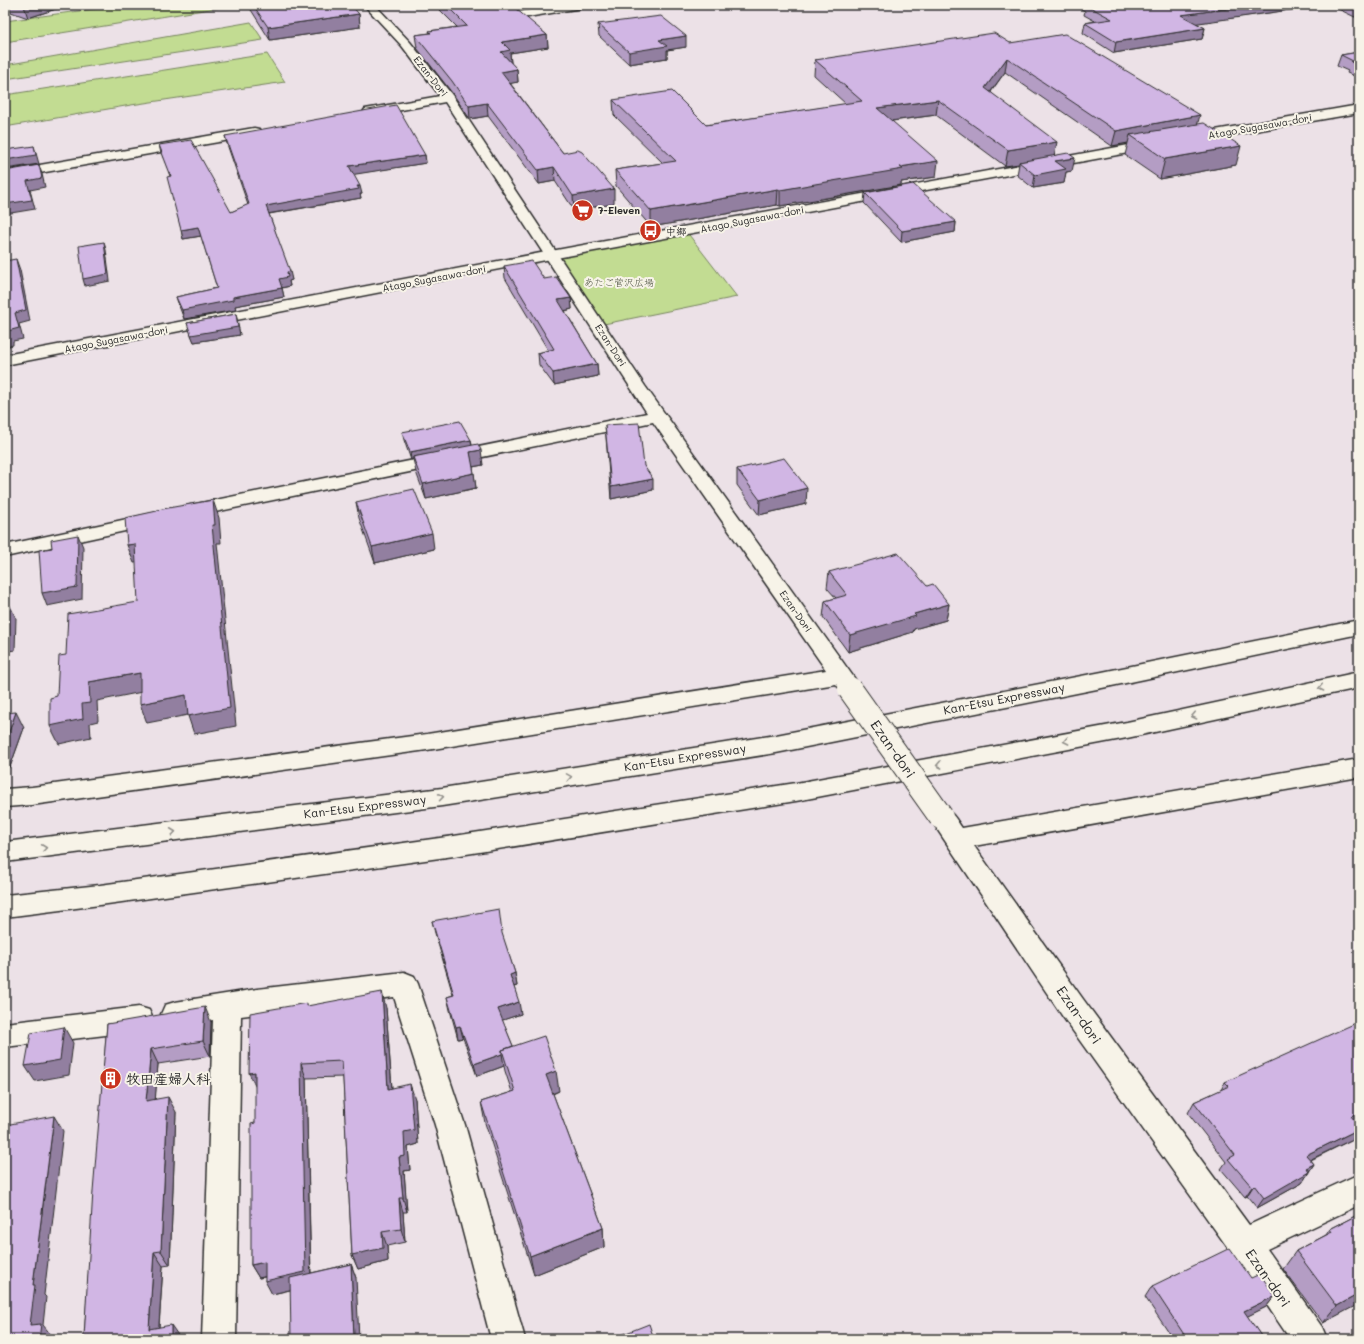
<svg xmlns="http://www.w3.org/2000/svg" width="1364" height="1344" font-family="Mali,'Klee One',sans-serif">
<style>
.green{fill:#c2dc92;stroke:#76845e}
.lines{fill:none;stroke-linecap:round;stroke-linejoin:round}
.minor-casing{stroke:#2b2b2b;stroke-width:3}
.tertiary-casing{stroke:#2b2b2b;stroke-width:3}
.motorway-casing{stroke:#2b2b2b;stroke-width:3}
.minor{fill:#f7f3e8;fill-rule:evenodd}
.tertiary{fill:#f7f3e8;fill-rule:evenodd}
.motorway{fill:#f7f3e8;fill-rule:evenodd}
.minor-bridge-casing{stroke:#2b2b2b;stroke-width:26;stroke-linecap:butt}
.minor-bridge{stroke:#f7f3e8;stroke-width:24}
.wall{fill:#b49dc4;stroke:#2b2b2b}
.shaded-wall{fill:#927fa0;stroke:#2b2b2b}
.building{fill:#d1b6e4;stroke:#2b2b2b}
.oneway{stroke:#918f8a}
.labels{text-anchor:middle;stroke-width:4;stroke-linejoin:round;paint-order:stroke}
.far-street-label{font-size:10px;fill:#2b2b2b;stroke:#f7f3e8}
.far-poi-label{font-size:10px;font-weight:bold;fill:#2b2b2b;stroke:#f7f3e8;text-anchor:start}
.far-park-label{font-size:10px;fill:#515745;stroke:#f7f3e8}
.street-label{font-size:12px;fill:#2b2b2b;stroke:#f7f3e8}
.near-street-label{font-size:14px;fill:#2b2b2b;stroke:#f7f3e8}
.near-poi-label{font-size:14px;font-weight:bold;fill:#2b2b2b;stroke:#f7f3e8;text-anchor:start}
</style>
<rect width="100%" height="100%" fill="#ece1e7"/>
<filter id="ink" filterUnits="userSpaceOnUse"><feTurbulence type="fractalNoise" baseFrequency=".025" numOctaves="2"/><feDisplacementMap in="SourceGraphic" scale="8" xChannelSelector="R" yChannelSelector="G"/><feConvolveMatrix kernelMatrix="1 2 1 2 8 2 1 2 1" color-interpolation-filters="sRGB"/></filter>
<g filter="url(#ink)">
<path class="green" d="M123,5H235L5,42V21Z
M251,22L263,40L5,79V65Z
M267,54L285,82L131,105L5,127V95Z
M686,231L737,297L599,325L551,255Z"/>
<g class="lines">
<defs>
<path id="minor" d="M364,5H375L410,42L452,95L645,386L860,686L857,692C847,694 842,693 836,684L427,750L32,805L5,807V789L32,787L427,734L826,670L653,422L186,518L179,516L176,512L179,508L186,506L647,413L445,102L369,116L365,115L363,112L365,109L440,96L402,46Z
M500,5H511L518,12L562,5H586L581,8L516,19L512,18Z
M254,128L259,129L260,132L259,135L5,179V171Z
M155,513L162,515L165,519L162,523L5,557V545Z
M1359,759V777L974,846L1083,999L1249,1225L1359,1174V1205L1267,1249L1322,1327L1327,1339H1290L1233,1255L1063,1017L929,817L932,810C950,805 953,815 962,828Z
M404,972L414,976L418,984L465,1125L525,1339H491L435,1125L394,997L241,1016L236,1339H202L213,1020L175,1026L165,1023L161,1014L165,1005L175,1002L257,989Z
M139,1007L149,1010L153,1019L149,1028L139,1031L5,1047V1023Z"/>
<path id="tertiary" d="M1359,105V113L1192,142L1187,141L1185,138L1187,135L1192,134Z
M1156,140L1161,141L1163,144L1161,147L551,259L5,365V355L551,251Z"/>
<path id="motorway" d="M1359,620V634L1102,688L776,753L442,806L5,862V842L442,788L776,735L1102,672Z
M1359,672V688L1127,738L796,801L454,856L100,905L5,917V895L100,885L454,836L796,783L1127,722Z"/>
</defs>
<use href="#minor" class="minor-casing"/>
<use href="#tertiary" class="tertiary-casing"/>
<use href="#motorway" class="motorway-casing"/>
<use href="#minor" class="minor"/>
<use href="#tertiary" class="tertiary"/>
<use href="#motorway" class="motorway"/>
<defs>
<path id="minor-bridge" d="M850,689L941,817"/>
</defs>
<use href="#minor-bridge" class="minor-bridge-casing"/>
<use href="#minor-bridge" class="minor-bridge"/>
</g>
<path class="wall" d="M5,5H78L62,9L59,8L28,18L11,12L6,13H5Z
M248,5H358L359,8L354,9L359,14L360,27L270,40Z
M435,5H508L547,35L548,47L510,53L511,63L517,69L518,82L510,83L563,153L614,204L574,210L555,181L539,184L488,116L470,119L453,94L417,48L415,35L430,33L429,31L457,27Z
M1073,5H1325L1196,23L1205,28L1202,39L1114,53L1083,33L1085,23L1095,21L1084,15L1085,11Z
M1330,5H1359V19Z
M598,24L686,47L667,50V58L629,64L599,36Z
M1010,43L1198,124L1236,165L1160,179L1125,155L1128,143L1112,146L1005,72L991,92L1054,155L1072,171L1066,172L1064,183L1033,188L1017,175L1019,164L1005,166L936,115L892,121L936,177L901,182V185L780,206L777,205L651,227L616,186L615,170L663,163L614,115L613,100L706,125L773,115L846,104L814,75L815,60Z
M1359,52V78L1347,73L1348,71L1337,66L1341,55Z
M225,136L425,155L426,163L353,174L362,194H360L361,198L269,214L292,280L289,281L290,286L282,288L284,297L235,306L236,310L184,319L179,306L176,297L217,288L201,236L183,239L170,176L161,153L159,145L231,212L248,205L227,144Z
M865,193L956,222L955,232L901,242L864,203Z
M504,266L544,279L571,298L572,309L565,311L597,364L598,376L554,385L539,365L538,353L548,350L505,278Z
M236,314L240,335L194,342L187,323Z
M605,425L644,466L653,490L611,499Z
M402,432L471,440L472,445L483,465L473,467L476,488L426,499L416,472L413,459L411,460L404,440Z
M737,469L806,504L759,515L737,485Z
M356,502L434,549L375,563L359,518Z
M829,572L927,586L949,604L946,620L914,629L913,632L848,652L823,617L825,601L836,598L827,588Z
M5,713L24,728L10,767L5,768Z
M432,921L502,935L515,973L517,986L514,987L521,1014L502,1020L513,1046L559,1091L553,1094L603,1228L604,1247L534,1275L485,1123L481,1102L512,1092L505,1071L504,1066L477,1076L463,1038L458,1039L450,1010L447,997L453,995L435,933Z
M308,1006L386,1008L392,1088L415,1099L418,1144L408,1147L410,1170L404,1171L407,1212H403L405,1242L387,1246L388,1261L358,1269L352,1255L343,1077L306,1078L311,1273L351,1264L356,1278L290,1290L272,1294L265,1277L259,1278L251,1265L255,1123Z
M211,1022L210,1056L158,1064L155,1099L176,1112L170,1265L163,1266L159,1327L180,1338V1339H86L84,1337L107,1024Z
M1225,1082L1355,1121L1359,1126V1131L1353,1139L1311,1160L1314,1164L1302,1183L1257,1208L1247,1196L1245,1197L1221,1169L1226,1162L1188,1113L1194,1102L1221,1090Z
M1359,1214V1303L1323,1323L1283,1269L1296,1251L1326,1235L1330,1229Z
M1251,1278L1275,1296L1266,1307L1247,1316L1263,1339H1173L1145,1297L1152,1286Z"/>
<path class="shaded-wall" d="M5,5H8L11,12L6,13L5,10Z
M28,5H58L59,8L28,18L24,6Z
M61,5H78L62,9Z
M346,5H358L359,8L347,9Z
M1254,5H1325L1178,26L1181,15Z
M359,14L360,27L270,40L268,27Z
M1205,28L1202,39L1114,53L1116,42Z
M547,35L548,47L510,53L511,63L501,52L502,42Z
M686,36V47L667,50V58L629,64V52L659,40Z
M1007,58L1005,72L983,102L985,88Z
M517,69L518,82L503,85L501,72Z
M938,100L936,115L876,123L877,108Z
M487,103L488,116L470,119L469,106Z
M1200,115L1196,130L1130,135L1128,143L1112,146L1116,131Z
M1057,142L1054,157L1019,162V164L1005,166L1008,150Z
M34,146L39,164L5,169V160Z
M1241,146L1236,165L1160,179L1165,159Z
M425,155L426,163L350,175L349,166Z
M1075,158L1072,171L1066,172L1064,183L1033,188L1035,175L1055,161Z
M938,161L936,177L901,182V185L780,206V190L900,167Z
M39,165L42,174L45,187L30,190L35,209L5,214V204L27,181Z
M554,167L555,181L539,184L538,170Z
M360,186L362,194H360L361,198L267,214L266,206Z
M614,189V204L574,210L573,196Z
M778,189L777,205L651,227V211Z
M956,222L955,232L901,242L902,231Z
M198,227L201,236L183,239L181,230Z
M104,242L106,250L110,281L85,286L83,279Z
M16,259L20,270L30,321L19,324L23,339L13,341V345L5,347V335L8,331L15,313Z
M290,271L292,280L289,281L290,286L281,288L279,279L287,272Z
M282,288L284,297L235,306L236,310L184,319L182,310L233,297Z
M571,298L572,309L559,312L558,300Z
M236,314L240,335L194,342L191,335Z
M597,364L598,376L554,385L553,373Z
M471,440L472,447L413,457V459L411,460L410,452Z
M481,450L483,465L472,467L470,452Z
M474,473L476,488L426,499L423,484Z
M653,479V490L611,499V487Z
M807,488L806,504L759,515L760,500Z
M213,500L219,518L221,543H217L236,726L194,734L188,716Z
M432,533L434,549L375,563L372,547Z
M78,535L83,547L82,599L47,606L42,593Z
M135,544L142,562L134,563L127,545Z
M8,602L16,618L15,650L9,651V655L5,656V634Z
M949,604L946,620L914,629L913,632L848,652L850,635L914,614Z
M140,673L147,691L97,701L98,721L90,723L91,737L59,744L50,726L82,704L89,682Z
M186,695L193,714L147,723L140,704Z
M16,712L24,728L10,767L5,757V743Z
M515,973L517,986L512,987L510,975Z
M382,992L386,1008L393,1104L388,1089Z
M519,1002L521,1014L500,1021L498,1009Z
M205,1007L211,1022L210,1056L203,1041Z
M460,1026L463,1038L458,1039L456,1027Z
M64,1027L73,1043L69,1075L35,1081L25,1066Z
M151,1049L158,1064L154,1116L146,1101Z
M502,1054L504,1066L477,1076L474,1064Z
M301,1063L306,1078L311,1285L272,1294L265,1281Z
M556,1071L559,1091L549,1095L546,1075Z
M255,1072L256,1088L249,1073Z
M410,1084L415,1099L418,1144L408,1147L410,1170L404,1171L407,1212L403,1198L399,1157Z
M168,1097L176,1112L170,1265L161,1251Z
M1359,1112V1119L1343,1127L1351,1116Z
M54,1116L63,1131L44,1295L46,1297L43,1325L52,1336L51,1339H39L30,1325L33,1285Z
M1359,1129V1131L1353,1139L1299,1165L1306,1155Z
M1314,1164L1307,1174L1309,1172L1302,1183L1257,1208L1264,1198L1306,1168Z
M1254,1185L1247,1196L1245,1197L1252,1187Z
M399,1198L403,1212L405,1242L401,1229Z
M603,1228L604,1247L534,1275L530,1256Z
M382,1232L387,1246L388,1261L358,1269L352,1255Z
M154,1252L163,1266L158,1339L149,1329Z
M265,1262L272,1275L259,1278L251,1265Z
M351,1264L356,1278L359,1339H354Z
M1359,1294V1304L1323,1323L1337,1306Z
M1275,1296L1266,1307L1236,1322L1244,1311Z
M171,1325L180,1338V1339H171Z"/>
<path class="building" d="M253,5H351L359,14L268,27Z
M446,5H508L510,7L515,8L547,35L502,42L510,50L501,52L517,69L501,72L563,153L578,150L582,152L614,189L573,196L554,167L538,170L487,103L469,106L452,81L415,35L431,33L429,31L467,26Z
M1086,5H1254L1181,15L1205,28L1116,42L1085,23L1112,19Z
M661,16L686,36L659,40L667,46L629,52L598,24Z
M994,33L1010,43L1065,34L1200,115L1116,131L1007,58L985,88L1057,142L1008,150L938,100L877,108L938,161L900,167L903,169L780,190L778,189L651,211L615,170L676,161L613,100L672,91L706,125L862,101L815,60Z
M1359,52V66L1351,62L1353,61L1341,55Z
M396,105L425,155L349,166L360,186H357L359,189L266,206L290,271L287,272L288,277L279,279L282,288L233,297V300L182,310L176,297L217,288L198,227L181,230L167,177L171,176L159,145L191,140L231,212L249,204L225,136Z
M1204,123L1241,146L1165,159L1130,135Z
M34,146L36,155L5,160V150Z
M1068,153L1075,158L1055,161L1066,169L1035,175L1019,162Z
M39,165L42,178L27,181L32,200L5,204V171Z
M913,184L956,222L902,231L865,193Z
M104,242L108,274L83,279L79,246Z
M16,259L26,310L15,313L19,328L8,331L9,334L5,335V261Z
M532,261L544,279L556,277L571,298L558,300L597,364L553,373L538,353L554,349L504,266Z
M236,314L238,327L191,335L187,323Z
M460,421L471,440L410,452L402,432Z
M639,423L644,466L653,479L611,487L605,425Z
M478,444L481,450L470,452L474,473L423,484L413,457Z
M784,458L807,488L760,500L737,469Z
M414,489L432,533L372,547L356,502Z
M213,500L215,525H212L230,708L188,716L186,695L140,704V673L89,682L90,703L82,704L83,719L50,726V698L57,696L59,656L66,655L68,614L138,602L135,544L127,545L125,518L157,511V510Z
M78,535L77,587L42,593L39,550L52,548L51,540Z
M898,553L927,586L933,584L949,604L914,614L916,616L850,635L825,601L847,595L829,572Z
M5,602H8V633L5,634Z
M16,712L5,743V713Z
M499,909L502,933L515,973L510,975L519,1002L498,1009L513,1046L502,1050V1054L474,1064L460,1026L456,1027L447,997L454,995L432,921Z
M382,992L388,1089L410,1084L414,1130L404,1132L405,1156L399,1157L403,1198H399L401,1229L382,1232L383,1248L352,1255L342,1061L301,1063L305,1272L265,1281V1262L251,1265V1124L255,1123V1072L249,1073L250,1013L307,1003V1006Z
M205,1007L203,1041L151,1049L146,1101L168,1097L161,1251L154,1252L149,1329L171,1325V1339H90V1336L84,1337L93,1191L107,1024Z
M1356,1023L1357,1025L1359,1024V1112L1351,1116L1359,1126V1129L1306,1155L1314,1164L1306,1168L1309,1172L1264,1198L1254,1185L1252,1187L1228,1159L1235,1155L1194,1102L1229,1086L1225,1082Z
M64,1027L60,1060L25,1066L31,1033Z
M544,1036L556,1071L546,1075L603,1228L530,1256L481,1102L515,1091L502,1050Z
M54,1116L33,1285H35L30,1325L41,1324L39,1339H5V1125Z
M1359,1214V1294L1337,1306L1296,1251L1332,1232L1330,1229Z
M1230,1248L1251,1278L1260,1274L1275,1296L1244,1311L1263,1339H1187L1152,1286Z
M351,1264L354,1339H291L290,1278Z
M649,1324L654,1339H611Z"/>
<defs><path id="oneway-chevron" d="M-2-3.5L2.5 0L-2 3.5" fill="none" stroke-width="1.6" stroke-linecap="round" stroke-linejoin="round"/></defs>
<g class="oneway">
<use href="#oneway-chevron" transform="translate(1321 688) rotate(168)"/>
<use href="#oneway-chevron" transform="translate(1194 716) rotate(168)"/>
<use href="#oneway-chevron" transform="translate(1066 741) rotate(169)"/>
<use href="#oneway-chevron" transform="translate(939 765) rotate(169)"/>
<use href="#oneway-chevron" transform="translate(569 777) rotate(-9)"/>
<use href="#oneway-chevron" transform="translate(441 797) rotate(-8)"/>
<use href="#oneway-chevron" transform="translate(173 832) rotate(-7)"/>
<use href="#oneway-chevron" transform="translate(44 848) rotate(-7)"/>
</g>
</g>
<defs>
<symbol id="supermarket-disc" viewBox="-11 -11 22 22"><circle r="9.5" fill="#c8321e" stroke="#f7f3e8"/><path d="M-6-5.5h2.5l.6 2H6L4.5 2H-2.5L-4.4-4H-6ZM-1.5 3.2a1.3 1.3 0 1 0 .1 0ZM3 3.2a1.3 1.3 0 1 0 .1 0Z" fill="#fff"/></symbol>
<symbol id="bus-disc" viewBox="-11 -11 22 22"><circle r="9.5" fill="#c8321e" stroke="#f7f3e8"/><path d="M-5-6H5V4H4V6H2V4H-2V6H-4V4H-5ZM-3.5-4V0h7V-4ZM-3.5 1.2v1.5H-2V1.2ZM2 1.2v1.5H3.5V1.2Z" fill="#fff"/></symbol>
<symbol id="building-disc" viewBox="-11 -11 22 22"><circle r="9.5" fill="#c8321e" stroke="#f7f3e8"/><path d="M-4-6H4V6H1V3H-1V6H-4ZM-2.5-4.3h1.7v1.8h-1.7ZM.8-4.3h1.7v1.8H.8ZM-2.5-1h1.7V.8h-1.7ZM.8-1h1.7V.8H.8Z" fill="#fff"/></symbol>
</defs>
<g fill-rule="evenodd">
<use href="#supermarket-disc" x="570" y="198" width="25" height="25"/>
<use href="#bus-disc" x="638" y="218" width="25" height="25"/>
<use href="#building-disc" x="98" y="1066" width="25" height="25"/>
</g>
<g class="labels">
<g class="far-street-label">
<text transform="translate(431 76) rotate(52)" y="4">Ezan-Dori</text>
<text transform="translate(1260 126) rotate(-10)" y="4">Atago Sugasawa-dori</text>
<text transform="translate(752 219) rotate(-11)" y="4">Atago Sugasawa-dori</text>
<text transform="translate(434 278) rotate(-11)" y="4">Atago Sugasawa-dori</text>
<text transform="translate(116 339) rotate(-11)" y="4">Atago Sugasawa-dori</text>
<text transform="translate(611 345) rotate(57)" y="4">Ezan-Dori</text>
<text transform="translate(796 611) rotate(55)" y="4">Ezan-Dori</text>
</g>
<g class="far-poi-label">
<text x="598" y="214">7-Eleven</text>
<text x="666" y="235">中郷</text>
</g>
<g class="far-park-label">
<text x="619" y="286">あたご菅沢広場</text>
</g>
<g class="street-label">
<text transform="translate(1004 699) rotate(-11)" y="4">Kan-Etsu Expressway</text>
<text transform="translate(685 758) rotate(-9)" y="4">Kan-Etsu Expressway</text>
<text transform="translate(365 807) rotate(-7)" y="4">Kan-Etsu Expressway</text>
</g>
<g class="near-street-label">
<text transform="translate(893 749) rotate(55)" y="5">Ezan-dori</text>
<text transform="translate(1079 1015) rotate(55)" y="5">Ezan-dori</text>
<text transform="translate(1268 1278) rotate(55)" y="5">Ezan-dori</text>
</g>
<g class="near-poi-label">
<text x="126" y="1084">牧田産婦人科</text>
</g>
</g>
<rect width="1364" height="1344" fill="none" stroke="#f7f3e8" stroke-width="20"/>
<rect x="10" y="10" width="1344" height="1324" fill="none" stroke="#2b2b2b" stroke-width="1.5" filter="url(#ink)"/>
</svg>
